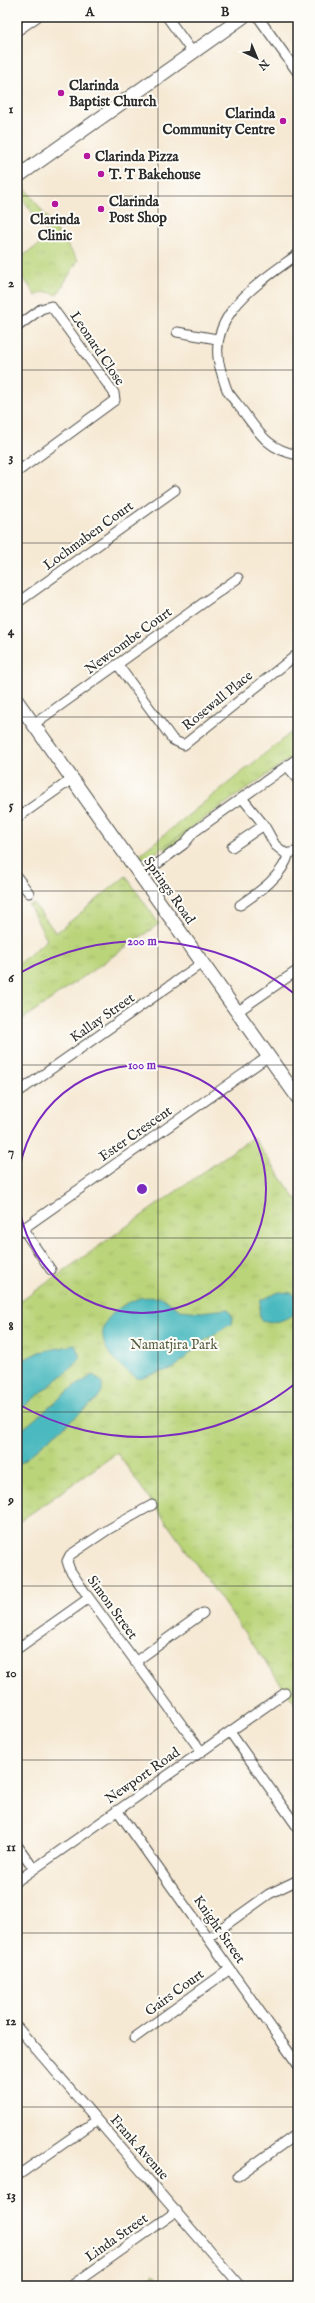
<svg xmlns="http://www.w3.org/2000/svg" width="315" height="2303" font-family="'IM FELL English',serif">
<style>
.grass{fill:#bad479;stroke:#728052}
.park{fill:url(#park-tufts);stroke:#728052}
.water{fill:#4bbac0;stroke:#3b7276}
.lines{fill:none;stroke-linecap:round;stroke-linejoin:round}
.minor-casing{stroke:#494844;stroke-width:11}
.secondary-casing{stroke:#494844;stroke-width:15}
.minor{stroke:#fff;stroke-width:9}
.secondary{stroke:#fff;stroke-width:13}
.grid{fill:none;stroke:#2b2b2b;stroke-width:1;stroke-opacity:0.55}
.ring{fill:none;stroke:#7b2cbf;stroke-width:2}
.poi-dot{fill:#b5179e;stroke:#fdfcf7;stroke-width:1.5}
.labels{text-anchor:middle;stroke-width:4;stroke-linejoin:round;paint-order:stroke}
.poi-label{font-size:14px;font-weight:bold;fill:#2b2b2b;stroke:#fdfcf7;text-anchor:start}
.street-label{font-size:14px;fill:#2b2b2b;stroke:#fdfcf7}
.park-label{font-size:14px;fill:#565e42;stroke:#fdfcf7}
.centre{fill:#7b2cbf;stroke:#fdfcf7;stroke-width:2}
.ring-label{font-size:12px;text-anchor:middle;font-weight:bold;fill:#7b2cbf;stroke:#fdfcf7;stroke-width:4;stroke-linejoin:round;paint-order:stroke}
.neatline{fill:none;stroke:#2b2b2b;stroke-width:1.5}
.grid-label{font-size:13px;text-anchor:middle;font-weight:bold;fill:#2b2b2b}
</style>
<defs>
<pattern id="park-tufts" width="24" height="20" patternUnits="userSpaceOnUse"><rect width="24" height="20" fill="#bad479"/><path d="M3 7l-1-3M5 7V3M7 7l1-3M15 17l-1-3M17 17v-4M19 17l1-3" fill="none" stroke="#a0b669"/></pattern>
</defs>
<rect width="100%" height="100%" fill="#fdfcf7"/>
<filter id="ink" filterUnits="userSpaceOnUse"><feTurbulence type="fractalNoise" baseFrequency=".025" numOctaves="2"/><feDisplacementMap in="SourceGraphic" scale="8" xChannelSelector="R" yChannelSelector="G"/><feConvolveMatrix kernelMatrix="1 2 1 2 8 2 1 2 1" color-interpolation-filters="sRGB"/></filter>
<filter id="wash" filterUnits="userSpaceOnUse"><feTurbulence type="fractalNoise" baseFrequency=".012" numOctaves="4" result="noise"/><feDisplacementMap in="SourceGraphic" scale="16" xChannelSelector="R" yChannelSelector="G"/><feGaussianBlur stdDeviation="0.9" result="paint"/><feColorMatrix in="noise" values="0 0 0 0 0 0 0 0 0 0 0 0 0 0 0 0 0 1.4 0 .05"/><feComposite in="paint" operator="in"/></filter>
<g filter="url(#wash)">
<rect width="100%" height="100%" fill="#f6e9d4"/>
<path class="grass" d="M192,828L184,839L168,852L164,847Z"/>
<path class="park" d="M21,182L78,260L57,295C48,291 43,291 36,296L17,269V260L50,237L17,191V185Z
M298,727V753L145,860L140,854Z
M126,876L159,924L17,1023V965L47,940L29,905L34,904L56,933Z
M253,1137L296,1199L298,1198V1708L117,1453L17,1523V1304Z
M154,2274L164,2286H143L142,2285Z"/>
<path class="water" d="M279,1292L292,1293L298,1298V1310C285,1321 277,1324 261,1320L259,1311L261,1300Z
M161,1297L180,1310L200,1312L228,1309L233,1318L231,1324L205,1340L174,1368L139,1379C99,1356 84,1320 137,1299C143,1296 154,1298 161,1297Z
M75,1345L80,1357L74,1366L17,1412V1363L39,1352Z
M93,1375L102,1382V1391L97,1399L17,1466V1434L72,1388Z"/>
</g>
<g filter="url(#ink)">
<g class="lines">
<defs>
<path id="minor" d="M167,17L193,53
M258,17L298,73
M17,31L37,17
M298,254C260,282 203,316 221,371C223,378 225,386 228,392C233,399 239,406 245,414C261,436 270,450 298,455
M17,327L41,309L51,306L114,393L115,400L17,472
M177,332L217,339
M17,603L175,490
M118,665L173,740L184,745L295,656
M34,724L238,578
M287,766L298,779
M242,798L264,825L275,845L286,854L298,851
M17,818L72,779
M232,847L264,825
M141,876L184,844L194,832L298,758
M17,877L29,893
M240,905C259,892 283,876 289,853
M237,1012L298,970
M17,1093L202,963
M23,1229L51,1270
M17,1233L269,1056
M152,1505L109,1529L70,1555L67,1561L70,1570L89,1598L201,1751
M17,1649L89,1598
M135,1662L203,1613
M230,1732L298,1828
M117,1810L298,2065
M17,1845L34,1869
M17,1881L285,1693
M209,1937L269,1894L298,1880
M17,2027L240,2286
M134,2038L230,1969
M17,2176L97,2120
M238,2176L298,2133
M71,2286L177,2211"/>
<path id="secondary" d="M17,177L243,17
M17,701L298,1098"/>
</defs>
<use href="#minor" class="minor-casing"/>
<use href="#secondary" class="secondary-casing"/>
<use href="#minor" class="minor"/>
<use href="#secondary" class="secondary"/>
</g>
</g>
<path class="grid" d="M158,17V2286M17,196H298M17,370H298M17,543H298M17,717H298M17,891H298M17,1065H298M17,1238H298M17,1412H298M17,1586H298M17,1760H298M17,1933H298M17,2107H298"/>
<g class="ring">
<circle cx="142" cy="1189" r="124"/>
<path d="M296 1383A248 248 0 0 1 18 1404M18 974A248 248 0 0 1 296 995"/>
</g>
<g class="poi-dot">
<circle cx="61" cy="93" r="4"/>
<circle cx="283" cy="121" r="4"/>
<circle cx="87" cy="156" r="4"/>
<circle cx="101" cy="174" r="4"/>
<circle cx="55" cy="204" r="4"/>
<circle cx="101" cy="209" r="4"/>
</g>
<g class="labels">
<g class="poi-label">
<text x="69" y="90">Clarinda<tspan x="69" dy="16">Baptist Church</tspan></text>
<text x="275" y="118" text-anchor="end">Clarinda<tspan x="275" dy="16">Community Centre</tspan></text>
<text x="95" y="161">Clarinda Pizza</text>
<text x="109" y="179">T. T Bakehouse</text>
<text x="109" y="206">Clarinda<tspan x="109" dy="16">Post Shop</tspan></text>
<text x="55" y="224" text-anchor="middle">Clarinda<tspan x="55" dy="16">Clinic</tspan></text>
</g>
<g class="street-label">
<text transform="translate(98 348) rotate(56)" y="5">Leonard Close</text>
<text transform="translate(88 535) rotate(-36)" y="5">Lochmaben Court</text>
<text transform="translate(128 640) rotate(-36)" y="5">Newcombe Court</text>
<text transform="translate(217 700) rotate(-39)" y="5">Rosewall Place</text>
<text transform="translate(170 890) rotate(55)" y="5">Springs Road</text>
<text transform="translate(102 1017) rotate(-35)" y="5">Kallay Street</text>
<text transform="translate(135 1133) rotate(-35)" y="5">Ester Crescent</text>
<text transform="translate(113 1607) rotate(54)" y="5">Simon Street</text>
<text transform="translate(142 1775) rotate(-35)" y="5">Newport Road</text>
<text transform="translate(220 1929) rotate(55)" y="5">Knight Street</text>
<text transform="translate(174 1992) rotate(-36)" y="5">Gairs Court</text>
<text transform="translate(140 2147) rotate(49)" y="5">Frank Avenue</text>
<text transform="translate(116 2237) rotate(-35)" y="5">Linda Street</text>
</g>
<g class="park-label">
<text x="174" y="1349">Namatjira Park</text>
</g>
</g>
<circle cx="142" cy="1189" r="6" class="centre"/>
<g class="ring-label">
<text x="142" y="945">200 m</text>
<text x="142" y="1069">100 m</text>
</g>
<rect width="315" height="2303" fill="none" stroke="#fdfcf7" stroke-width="44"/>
<g transform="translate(257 58) rotate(136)" stroke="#fdfcf7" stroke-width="3" paint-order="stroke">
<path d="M0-3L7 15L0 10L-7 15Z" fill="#2b2b2b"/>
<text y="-6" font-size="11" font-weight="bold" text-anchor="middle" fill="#2b2b2b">N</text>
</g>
<rect x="22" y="22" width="271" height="2259" class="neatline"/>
<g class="grid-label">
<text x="90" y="16">A</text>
<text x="225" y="16">B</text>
<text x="11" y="113">1</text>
<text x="11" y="287">2</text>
<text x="11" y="461">3</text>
<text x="11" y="635">4</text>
<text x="11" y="809">5</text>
<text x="11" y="982">6</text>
<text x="11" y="1156">7</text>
<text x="11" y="1330">8</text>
<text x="11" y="1504">9</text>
<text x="11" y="1677">10</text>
<text x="11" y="1851">11</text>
<text x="11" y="2025">12</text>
<text x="11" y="2199">13</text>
</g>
</svg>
